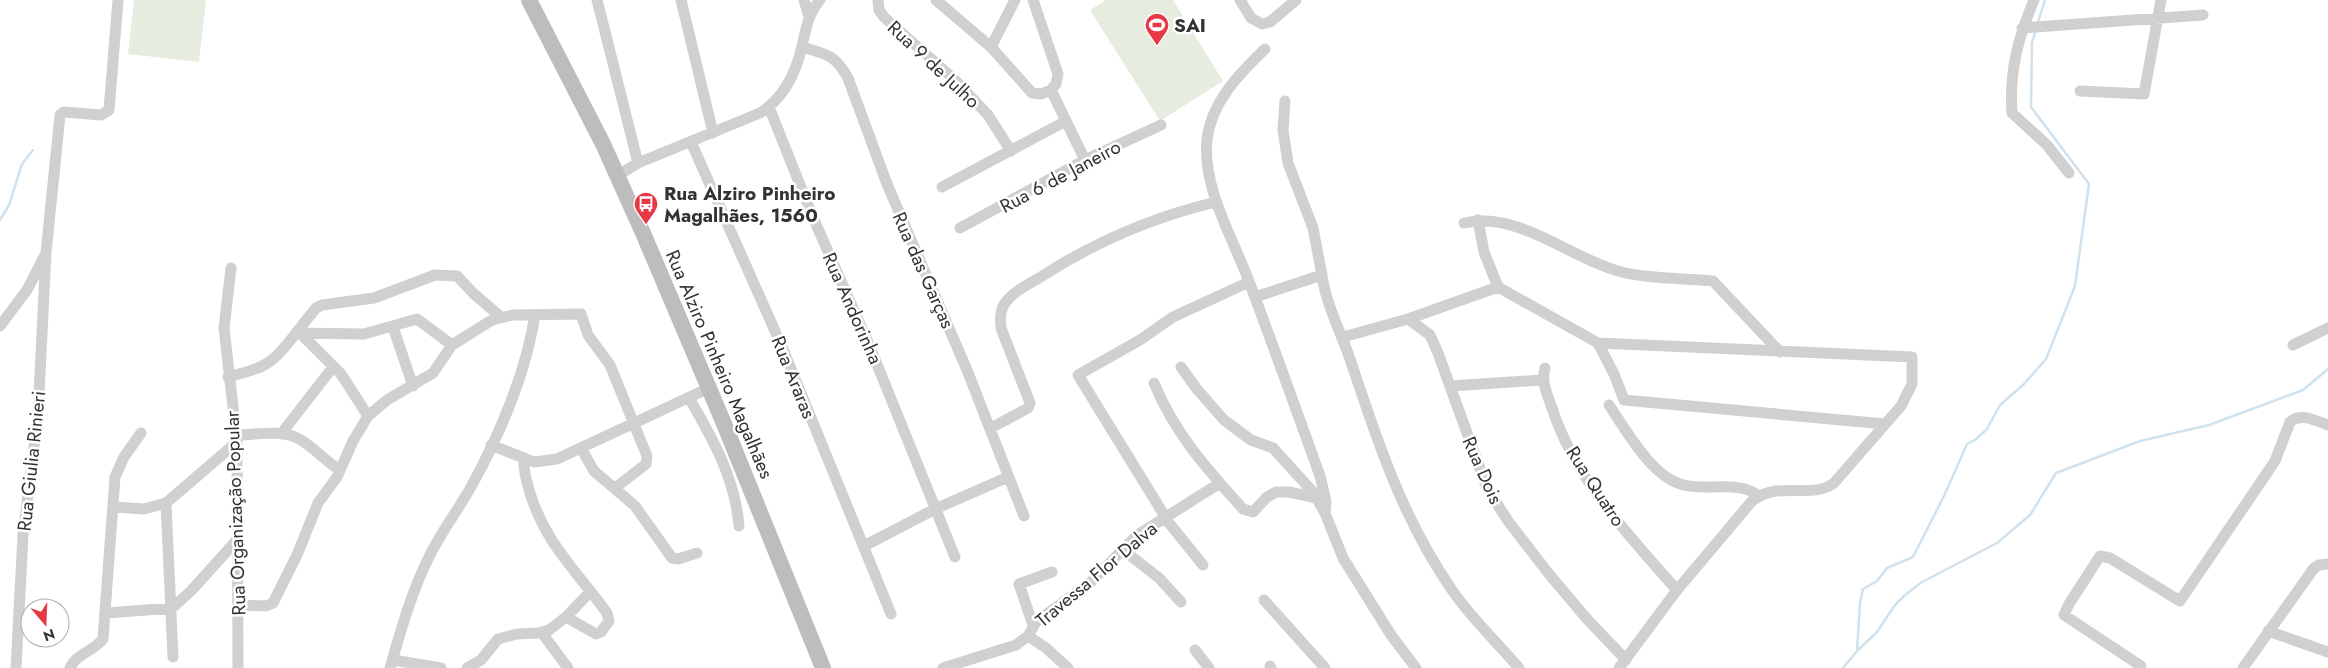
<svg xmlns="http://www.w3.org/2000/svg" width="2328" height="668" font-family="Jost,sans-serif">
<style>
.garden{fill:#e6ecdf}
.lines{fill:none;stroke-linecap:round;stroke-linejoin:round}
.stream{stroke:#cfe2ee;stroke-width:2.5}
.street{stroke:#d0d0d0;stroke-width:11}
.secondary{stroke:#bdbdbd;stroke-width:16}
.labels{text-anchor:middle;stroke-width:5;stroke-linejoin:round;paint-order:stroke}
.poi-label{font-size:19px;font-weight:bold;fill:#333;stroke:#fff;text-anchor:start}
.street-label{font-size:19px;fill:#333;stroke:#fff}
</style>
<rect width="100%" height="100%" fill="#fff"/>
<path class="garden" d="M134,0H206L199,62L128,54Z
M1106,0H1173L1223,81L1160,121L1090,10Z"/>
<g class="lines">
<path class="stream" d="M2038,22L2045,0
M0,220L9,205L22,164L33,150
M1858,650L1877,632L1895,605L1905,595L1922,582L1997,543L2030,515L2056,473L2140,441L2209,425L2303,390L2328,369
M1843,668L1857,651L1860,603L1863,589L1877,581L1887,568L1913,557L1945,494L1967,444L1975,440L1987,429L2000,405L2023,385L2046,359L2075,286L2089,184L2031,107L2032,42L2036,30"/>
<path class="street" d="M597,0L638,163
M681,0L713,133
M804,0L809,17
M878,0L879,10L884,17L956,81L988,115L1011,151
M936,0L991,47L1032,93L1041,94L1051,90L1085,160
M1033,0L1058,74L1056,84L1051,90
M1240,0L1251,18L1262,24L1270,22L1296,0
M2034,0C2018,38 2009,72 2012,113L2047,145L2069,173
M2022,28L2203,15
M802,47C827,54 835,55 848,78L887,184L967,370L1024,516
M991,47L1015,0
M1265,49C1240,73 1211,102 1207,140C1202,188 1234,240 1250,284C1274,348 1297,412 1320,476L1326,501L1325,513
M2080,91L2144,94L2161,0
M1285,101L1283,130L1288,163L1313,228L1322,275
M769,107L812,215L870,347L955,557
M691,142L783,349L891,614
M617,176L638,163L760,113C784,98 796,73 802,46C806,29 808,14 820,0
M942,187L1066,121
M1478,220L1484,252L1498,287L1598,343L1912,357V384L1901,406L1834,483C1812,500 1778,480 1752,501L1677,590L1619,668
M1464,223C1519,211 1568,257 1618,271C1645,279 1684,278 1713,281L1780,352
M960,228L1085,160L1161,125
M231,268L224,328L237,442L238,668
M1255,297L1322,275C1326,306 1343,336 1352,365C1379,446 1403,519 1452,590C1471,618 1497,642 1519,668
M1408,319L1498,287
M0,326L27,290L46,253L60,115L64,112L101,115L109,110L118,0
M393,327L413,386
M296,333L316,308L322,305L374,298L435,275L457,276L474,294L501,317
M301,334L341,374L368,416
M1343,337L1408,319L1430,335L1438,353L1487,488L1508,521L1549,574L1587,619L1626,660
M1598,343L1614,374L1624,400L1885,424
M2293,345L2328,328
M1181,367L1196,388L1224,420L1251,440L1273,448L1313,492L1325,513L1343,558L1391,635L1416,668
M1545,368C1541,383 1547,393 1552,408C1575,479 1628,535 1677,590
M228,377C266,367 272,365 296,333L364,334L417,319L452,345
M1154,383C1175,434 1207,469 1243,509L1253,512L1267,497L1276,492H1289L1317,498
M1450,386L1542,380
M689,398C713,439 735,478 739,526
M1609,405C1626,430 1652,478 1684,485C1707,491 1739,480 1759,496
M991,428L1028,408L1030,403L1001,328C1000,320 1000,310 1005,303C1013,292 1027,285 1039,278C1093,243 1153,217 1216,202
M281,434L333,367
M236,435C255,435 281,429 299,439C314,447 325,461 340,470
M491,445L534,462L557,459L709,388
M581,448L594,471L635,506L672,558L678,559L697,553
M524,459C523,471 527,482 530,493C546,545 577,571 607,613L609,621L601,632L596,634L566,617
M166,503L173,657
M114,507L144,509L166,503L237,442
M864,546L935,509L1008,477
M1122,549L1159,578L1181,602
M1203,565L1169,523L1078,375L1140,340L1173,317L1249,282
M1264,600L1325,668
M238,605L266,606L273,603L297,555L318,503L337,477L353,441L368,416L387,400L433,373L452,345L492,320L513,315L581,314L588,335L610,365L647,456L646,464L615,488
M107,613L172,608L191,591L236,541
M1033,625L1019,584L1052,572
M2268,631L2328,652
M542,633L568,668
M1028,636L1036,622L1091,582L1136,536L1220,483
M1195,650L1209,668
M393,660L441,668
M1270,666L1271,668
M2141,666L2064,615L2069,604L2100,556L2110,558L2180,601L2275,461L2290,422C2301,412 2316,421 2328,425
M16,668L23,535L38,414L46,253
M70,668C76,654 94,651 103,639L115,477L124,457L141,433
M390,668C401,630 411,593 429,557C441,532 459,509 472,485C500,434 526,372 535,315
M467,668L481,660L498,639L517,634L538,633L549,630L566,617L590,592
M943,668L1016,645L1028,636L1046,648L1068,668
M2243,668L2314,568L2319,565L2328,564"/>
<path class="secondary" d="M529,0L603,144L643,233L725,426L823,668"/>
</g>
<defs>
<symbol id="stadium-pin" viewBox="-11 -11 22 30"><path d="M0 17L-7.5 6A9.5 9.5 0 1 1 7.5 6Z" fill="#e63946" stroke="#fff"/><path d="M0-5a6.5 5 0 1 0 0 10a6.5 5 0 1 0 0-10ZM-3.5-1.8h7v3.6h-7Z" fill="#fff"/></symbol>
<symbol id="bus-pin" viewBox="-11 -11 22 30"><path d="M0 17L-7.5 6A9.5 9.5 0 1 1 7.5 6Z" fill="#e63946" stroke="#fff"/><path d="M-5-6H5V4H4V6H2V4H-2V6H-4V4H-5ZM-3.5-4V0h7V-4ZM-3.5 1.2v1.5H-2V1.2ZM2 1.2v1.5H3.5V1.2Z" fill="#fff"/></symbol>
</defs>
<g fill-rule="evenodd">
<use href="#stadium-pin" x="1143" y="11" width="28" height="38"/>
<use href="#bus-pin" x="632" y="190" width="28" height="38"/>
</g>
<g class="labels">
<g class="poi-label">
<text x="1174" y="32">SAI</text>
<text x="664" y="200">Rua Alziro Pinheiro<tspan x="664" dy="22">Magalhães, 1560</tspan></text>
</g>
<g class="street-label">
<text transform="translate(934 64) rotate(43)" y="7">Rua 9 de Julho</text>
<text transform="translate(1060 176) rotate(-28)" y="7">Rua 6 de Janeiro</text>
<text transform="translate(924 270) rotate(66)" y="7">Rua das Garças</text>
<text transform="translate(853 308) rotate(66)" y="7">Rua Andorinha</text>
<text transform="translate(720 364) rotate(67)" y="7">Rua Alziro Pinheiro Magalhães</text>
<text transform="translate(794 377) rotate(68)" y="7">Rua Araras</text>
<text transform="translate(31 461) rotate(-84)" y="7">Rua Giulia Rinieri</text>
<text transform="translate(1483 470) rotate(66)" y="7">Rua Dois</text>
<text transform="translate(1596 486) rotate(57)" y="7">Rua Quatro</text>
<text transform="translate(235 513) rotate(-92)" y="7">Rua Organização Popular</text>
<text transform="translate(1096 574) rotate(-40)" y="7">Travessa Flor Dalva</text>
</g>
</g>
<g transform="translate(45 623) rotate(161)"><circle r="24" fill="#ffffff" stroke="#adadad"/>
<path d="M0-4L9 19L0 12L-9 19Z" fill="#e63946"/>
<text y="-8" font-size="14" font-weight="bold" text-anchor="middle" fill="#333333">N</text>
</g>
</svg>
